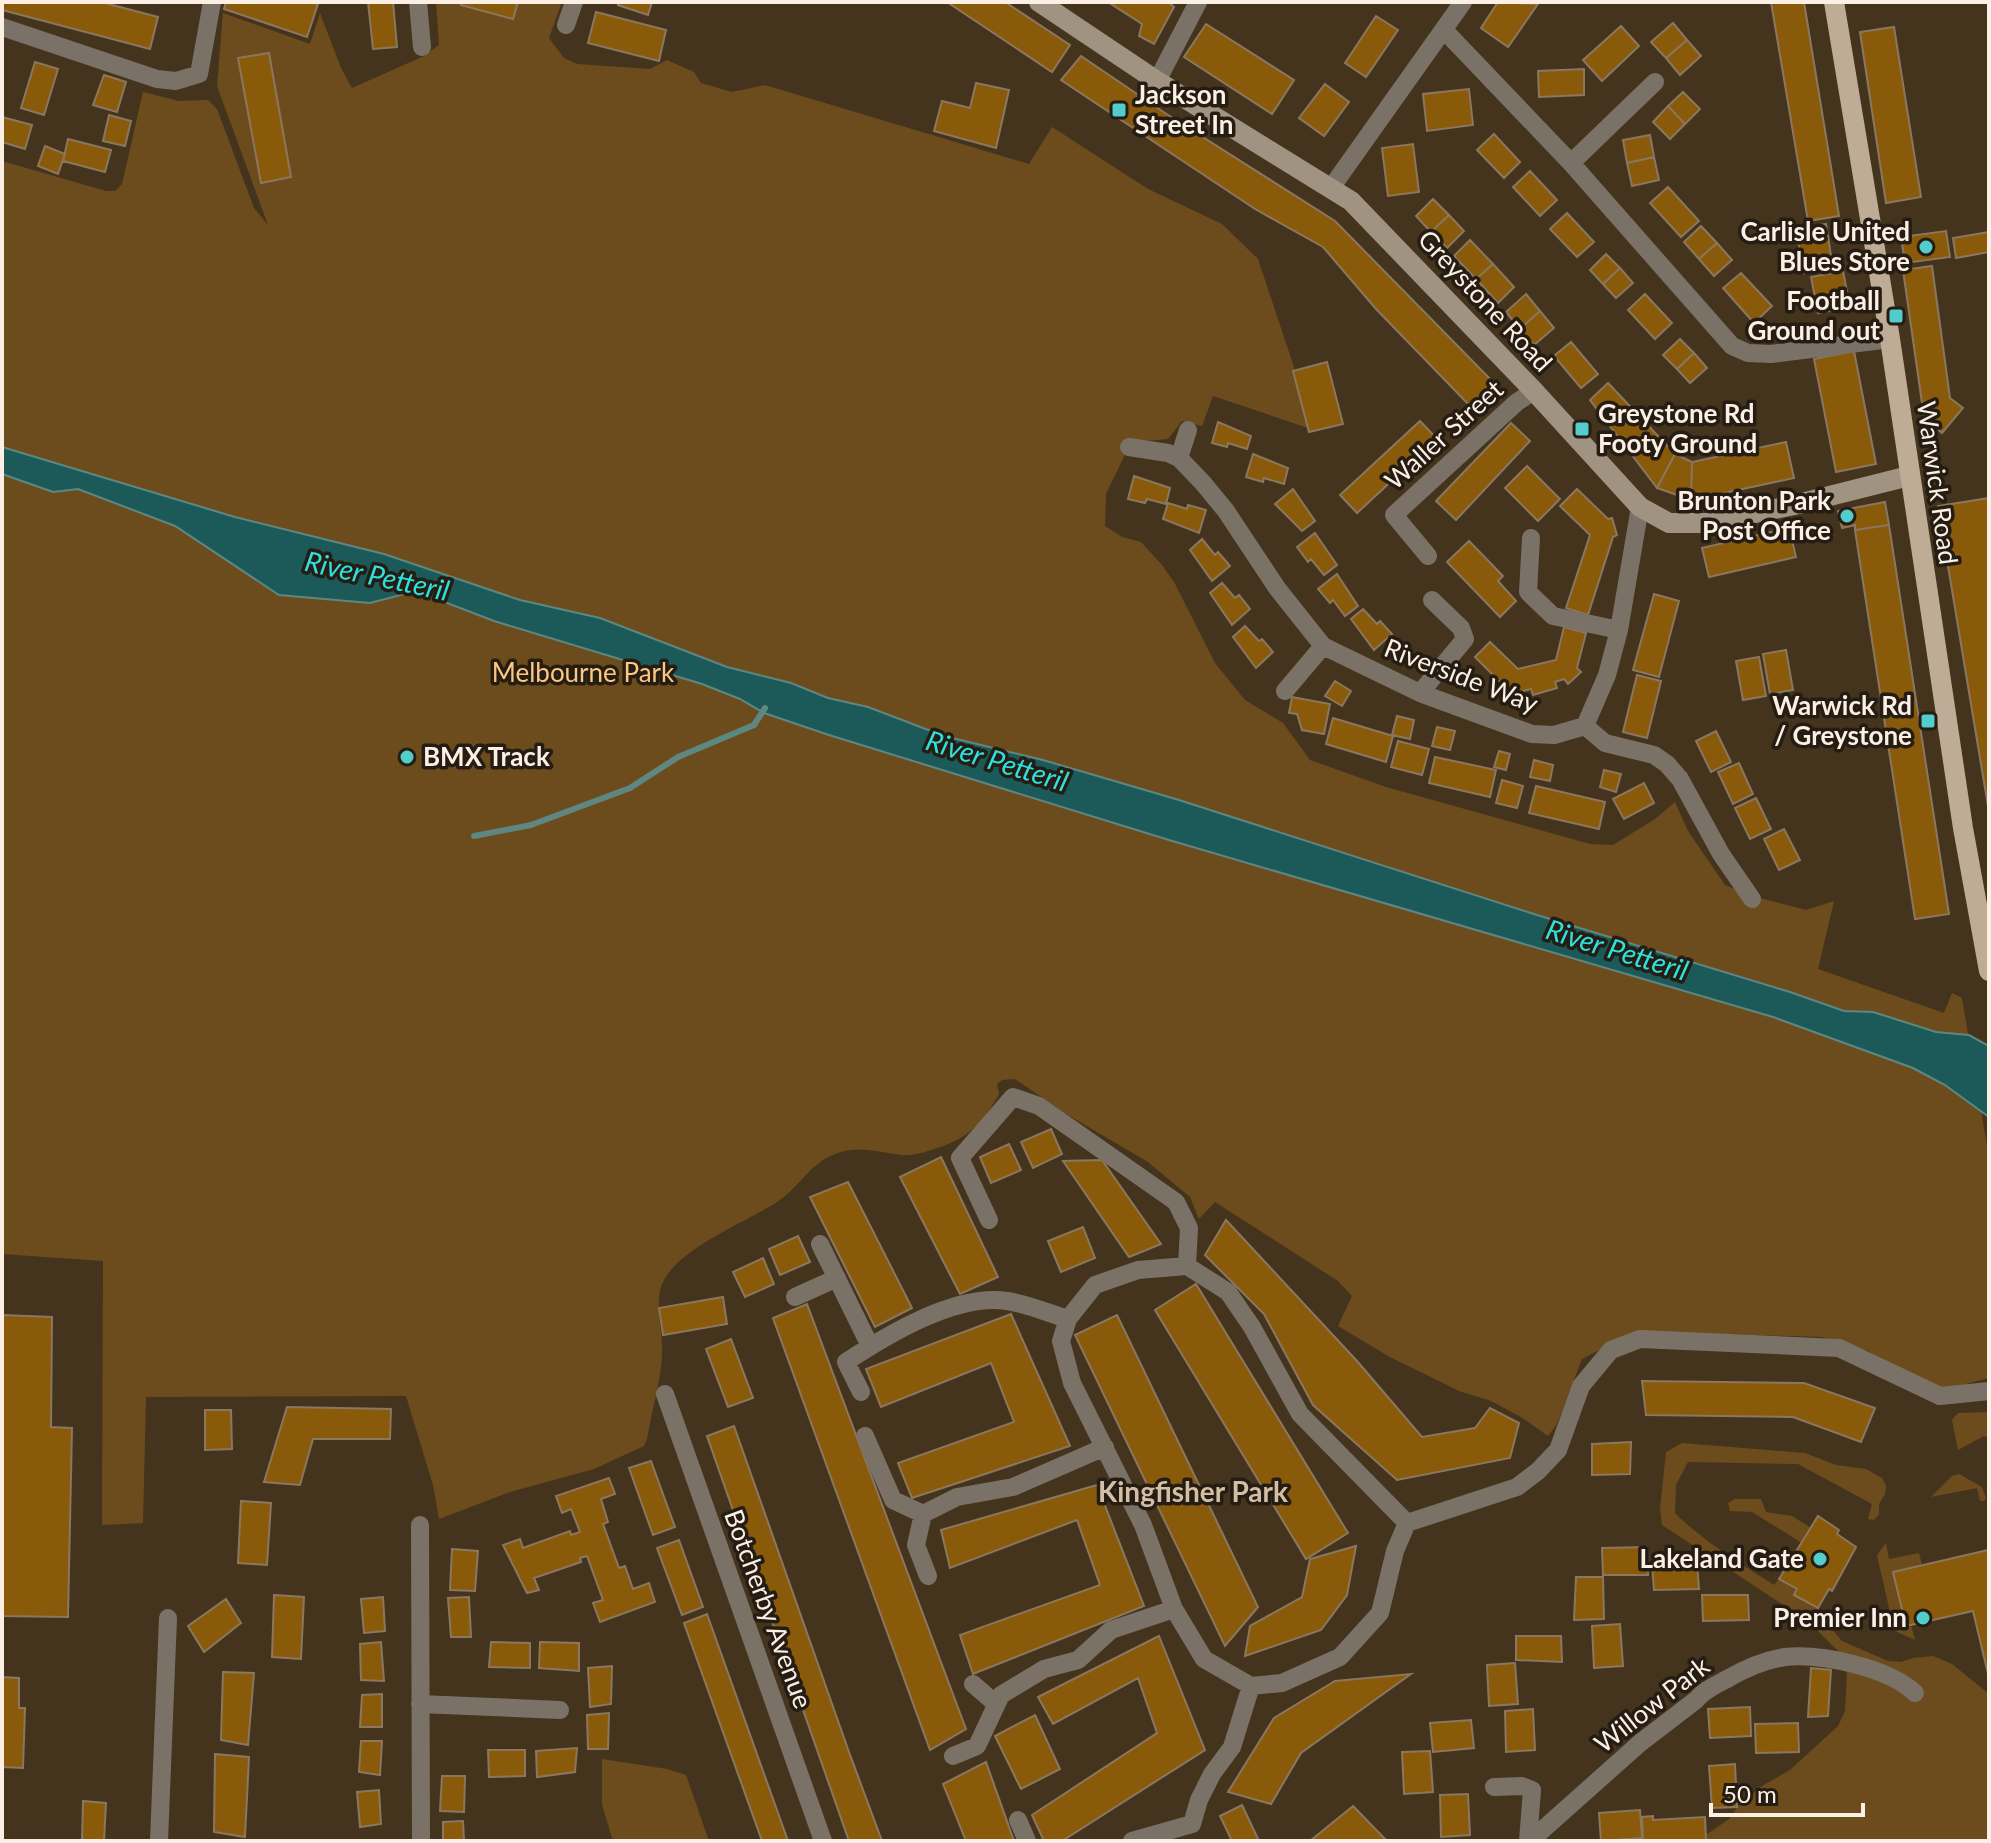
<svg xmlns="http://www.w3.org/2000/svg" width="1991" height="1843" font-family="Lato,sans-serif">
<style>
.green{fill:#6c4c1d}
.water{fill:#1b5a59;stroke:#5e8782;stroke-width:2}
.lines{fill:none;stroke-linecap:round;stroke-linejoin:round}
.stream{stroke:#5e8782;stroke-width:6}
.building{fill:#885a0a;stroke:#8b775f;stroke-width:2}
.street{stroke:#7b7267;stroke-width:18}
.secondary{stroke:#a19382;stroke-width:20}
.primary{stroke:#beac96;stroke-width:20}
.poi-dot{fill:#53cdcb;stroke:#251d13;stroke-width:3}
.labels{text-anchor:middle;stroke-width:7;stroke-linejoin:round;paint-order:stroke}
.poi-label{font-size:26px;font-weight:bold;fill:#fbf0e3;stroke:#251d13;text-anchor:end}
.street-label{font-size:26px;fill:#fbf0e3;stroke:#251d13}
.park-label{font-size:26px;fill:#fdc780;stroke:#251d13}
.water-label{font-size:28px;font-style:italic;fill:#2de1de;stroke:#251d13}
.neighbourhood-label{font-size:28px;font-weight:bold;fill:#d4bfa5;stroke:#251d13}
</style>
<rect width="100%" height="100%" fill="#45341d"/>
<path class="green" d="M436,2H562L549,38L564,58L577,64L650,69L667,60L694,72L701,83L732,92L765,85L1029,164L1052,127L1148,189L1222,224L1258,259L1293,364L1308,428L1213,396L1202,426L1182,421L1168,439L1131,442L1106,494L1105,526L1122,537L1141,542L1162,565L1174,582L1215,663L1245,700L1283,723L1310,760L1386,787L1590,844L1613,845L1655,819L1675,802L1688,831L1725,885L1752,896L1806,910L1834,901L1818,969L1944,1013L1952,993L1962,998L1989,1158V1378L1942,1390L1895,1370L1868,1351L1823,1337L1687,1333L1611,1344L1582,1359L1557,1424L1548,1436L1521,1417L1491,1401L1459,1391L1390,1357L1338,1326L1352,1296L1338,1281L1215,1202L1199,1219L1190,1197L1148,1162L1068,1115L1015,1079L1002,1080L997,1084L999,1094C981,1126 966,1140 931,1150C922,1153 912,1156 902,1155C881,1153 863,1146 841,1152C812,1160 803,1183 780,1200C748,1222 678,1247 662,1284C655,1303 661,1326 662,1345C663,1372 655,1397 650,1423C648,1432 648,1438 644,1446L594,1469L510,1492L439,1519L433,1485L406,1396L146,1397L143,1523L102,1525L103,1261L2,1254V161L106,191H115L122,184L143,92L179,101L208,100L217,109L254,208L268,225L217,86L223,13L310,44L320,13L341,68L352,88L424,56L439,45Z
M1989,1412V1438L1984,1436L1958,1450L1952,1420L1958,1413Z
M1682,1443L1805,1453L1836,1465L1866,1469L1882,1478L1886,1486L1885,1494L1879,1504V1514L1874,1520L1868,1519L1872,1504L1798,1464L1688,1462L1676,1485L1675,1513C1704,1542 1740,1563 1774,1585L1779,1579L1797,1589L1794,1595L1818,1608L1828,1625L1842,1641L1888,1661L1901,1662L1913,1658L1933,1656L1952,1664L1989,1694V1841H1697L1729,1819L1739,1805L1762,1786L1790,1770L1838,1726L1845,1711L1847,1674L1845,1658L1809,1622L1662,1525L1660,1509L1666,1452Z
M1959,1474L1982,1487L1986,1498L1984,1501H1980L1977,1488L1931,1497L1952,1476Z
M1735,1499H1761L1766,1512L1792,1516L1811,1528L1802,1543L1752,1512L1730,1511L1728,1503Z
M1886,1543L1889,1559L1919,1553L1922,1565L1894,1572L1906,1626L1911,1625L1915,1640L1895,1631L1892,1621L1877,1555Z
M602,1759L667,1769L686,1775L709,1841H613L602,1805Z"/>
<path class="water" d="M2,447L235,517L384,554L520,600L600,618L727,667L791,683L828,698L868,707L944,736L1043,760L1179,800L1537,915L1790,992L1844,1011L1873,1012L1936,1032L1969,1035L1989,1046V1117L1945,1085L1913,1068L1773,1017L1169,840L829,735L764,713L740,699L702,684L494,621L416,591L370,603L279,595L175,526L78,489L53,492L2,474Z"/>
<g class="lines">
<path class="stream" d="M474,836L531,825L630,788L678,757L754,725L765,708"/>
</g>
<path class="building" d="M2,2H101L158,17L150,49L2,10Z
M226,2H311L318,4L307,37L224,9Z
M368,2H393L397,47L373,49Z
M461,2H518L513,19L461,5Z
M619,2H652L648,15L618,5Z
M947,2H1005L1070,45L1052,72Z
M1108,2H1168L1174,7L1154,44L1139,36L1142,24Z
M1498,2L1538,4L1508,47L1481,28Z
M1771,2H1804L1839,216L1808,221Z
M596,12L666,30L659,61L588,43Z
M1376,16L1398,30L1366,77L1345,63Z
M1673,23L1687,40L1666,58L1651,42Z
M1206,24L1294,80L1272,114L1184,57Z
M1621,26L1639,46L1602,81L1583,60Z
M1894,27L1921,197L1886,203L1860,32Z
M1687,40L1701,56L1680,75L1666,58Z
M269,53L291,177L261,183L238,58Z
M1081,56L1165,113L1335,221L1498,387L1474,410L1376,309L1323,247L1255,209L1061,80Z
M35,62L58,69L44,115L21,108Z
M1584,69V95L1539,97L1538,71Z
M104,75L126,82L117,112L93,105Z
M976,83L1009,90L996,148L934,131L942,101L970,108Z
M1325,84L1349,102L1324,136L1299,118Z
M1469,89L1473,125L1427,131L1423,94Z
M1683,92L1700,109L1685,124L1668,106Z
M1668,106L1685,124L1670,139L1653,122Z
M109,115L131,121L125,146L103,141Z
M2,117L32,125L25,149L2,142Z
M1494,134L1520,162L1504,178L1477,150Z
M1650,135L1654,157L1627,163L1623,140Z
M68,139L111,150L105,172L63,161Z
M1413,144L1419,192L1388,196L1382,148Z
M45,146L65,154L58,174L38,166Z
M1654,157L1659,180L1632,186L1627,163Z
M1530,171L1557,200L1540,216L1513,187Z
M1668,187L1699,221L1681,237L1650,203Z
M1433,199L1449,215L1431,232L1416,216Z
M1567,213L1594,242L1577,257L1550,229Z
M1449,215L1464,231L1447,248L1431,232Z
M1826,224L1833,268L1804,273L1796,229Z
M1701,226L1717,243L1699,259L1684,242Z
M1946,231L1950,257L1905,263L1901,237Z
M1989,232V252L1956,258L1953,238Z
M1470,240L1493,264L1476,279L1454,256Z
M1717,243L1732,260L1714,276L1699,259Z
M1606,254L1620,268L1603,284L1590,270Z
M1493,264L1514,287L1498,303L1476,279Z
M1932,266L1950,398L1963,408L1942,433L1924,417L1903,270Z
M1620,268L1633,283L1616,298L1603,284Z
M1843,271L1850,307L1818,313L1811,277Z
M1741,273L1772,306L1754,323L1723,288Z
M1526,294L1540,311L1520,329L1506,312Z
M1645,294L1672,323L1655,339L1628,310Z
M1540,311L1554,328L1534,345L1520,329Z
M1680,339L1694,353L1677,369L1663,355Z
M1571,342L1598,374L1581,388L1554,356Z
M1854,351L1876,464L1836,472L1814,359Z
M1694,353L1707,368L1690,383L1677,369Z
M1327,362L1343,424L1309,432L1293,371Z
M1608,383L1675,454L1657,488L1590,400Z
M1420,421L1437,439L1357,513L1340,495Z
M1218,422L1251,436L1247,449L1228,443L1227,447L1212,443Z
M1511,423L1530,441L1456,520L1436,501Z
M1786,442L1794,478L1691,500L1692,462Z
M1253,454L1288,468L1284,484L1264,478L1263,482L1246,477Z
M1675,454L1692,462L1691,500L1657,488Z
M1527,466L1560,499L1538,521L1505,488Z
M1134,476L1170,488L1166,504L1147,499L1145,503L1128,499Z
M1293,489L1315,521L1302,531L1275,504Z
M1577,489L1608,519L1612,518L1617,535L1613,537L1588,615L1566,608L1590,535L1560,506Z
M1989,498V812L1938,506Z
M1885,502L1889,525L1855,530V525L1842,528L1838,511Z
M1168,503L1187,509L1188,505L1206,510L1199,533L1163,519Z
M1889,525L1949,914L1915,919L1855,530Z
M1789,528L1796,557L1709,577L1702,548Z
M1315,533L1337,565L1324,575L1311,559L1308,562L1297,547Z
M1202,539L1215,555L1218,552L1230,566L1212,581L1190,550Z
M1469,541L1503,576L1498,581L1516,601L1500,617L1447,562Z
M1337,574L1358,606L1345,616L1333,600L1330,603L1318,589Z
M1222,583L1235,598L1239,595L1250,609L1232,625L1210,593Z
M1654,594L1679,601L1659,677L1633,670Z
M1363,609L1377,624L1380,621L1392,634L1374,650L1351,619Z
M1245,626L1259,641L1262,639L1273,652L1256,668L1233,637Z
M1564,627L1586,633L1577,668L1581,672L1568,684L1564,679L1555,682L1557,688L1533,695L1531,689L1519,692V696L1503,693L1504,686L1475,657L1490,642L1518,669L1556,660Z
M1786,650L1793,690L1770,694L1763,654Z
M1759,657L1766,696L1743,700L1736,661Z
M1637,675L1661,681L1647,738L1623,732Z
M1335,681L1351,691L1342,706L1325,696Z
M1292,697L1330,704L1324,734L1302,730L1297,714L1289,713Z
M1397,716L1414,720L1410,739L1392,735Z
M1333,718L1393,736L1386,762L1326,744Z
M1437,727L1455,731L1450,750L1432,746Z
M1716,731L1731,762L1711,772L1696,741Z
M1398,741L1429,749L1422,775L1391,767Z
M1499,751L1510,754L1506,770L1494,767Z
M1435,757L1496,770L1490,797L1429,783Z
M1534,760L1553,765L1550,781L1530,777Z
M1739,763L1753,794L1733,804L1718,772Z
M1604,770L1621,774L1616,792L1600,787Z
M1502,780L1523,786L1517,808L1496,803Z
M1644,783L1654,803L1624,819L1613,799Z
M1536,786L1605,802L1599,829L1529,813Z
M1756,798L1771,829L1750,839L1735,808Z
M1784,829L1800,860L1779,870L1764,839Z
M1051,1129L1062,1154L1033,1168L1021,1142Z
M1009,1144L1021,1170L991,1183L980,1157Z
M941,1157L998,1277L960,1294L900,1177Z
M1102,1160L1161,1244L1129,1257L1063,1161Z
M848,1182L912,1308L875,1327L810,1197Z
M1226,1220L1357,1361L1422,1437L1475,1428L1490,1408L1519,1423L1510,1458L1397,1480L1313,1405L1264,1314L1205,1255Z
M1083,1227L1095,1258L1061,1272L1048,1241Z
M798,1236L810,1262L780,1275L769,1249Z
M763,1258L774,1284L745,1297L733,1272Z
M1196,1284L1348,1533L1306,1559L1155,1310Z
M723,1297L727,1324L663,1335L659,1308Z
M807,1304L966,1729L930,1750L773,1318Z
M1011,1314L1070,1446L912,1498L898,1463L1014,1422L991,1363L881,1407L866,1369Z
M2,1315L52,1317L51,1427L72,1428L68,1617L2,1616Z
M1117,1315L1258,1607L1225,1646L1075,1335Z
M731,1339L753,1398L728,1407L706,1349Z
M1642,1381L1804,1383L1875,1408L1861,1442L1793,1417L1646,1415Z
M287,1407L391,1409L390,1439H313L300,1485L264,1482Z
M205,1410H231L232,1449L205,1450Z
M734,1426L849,1752L882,1841H849L707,1436Z
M1631,1442L1630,1474L1592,1475V1444Z
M651,1461L675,1527L653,1535L629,1468Z
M609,1478L615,1494L601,1499L608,1522L603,1524L619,1568L625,1566L633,1589L649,1583L655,1602L600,1622L593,1603L603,1600L587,1556L580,1558L581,1562L534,1578L539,1590L527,1593L503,1545L520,1539L523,1548L570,1531L571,1535L580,1532L571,1509L562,1513L556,1496Z
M1097,1485L1144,1606L973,1674L960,1635L1100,1585L1077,1520L950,1568L941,1530Z
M241,1501L271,1503L267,1565L238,1563Z
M1818,1516L1839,1530L1837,1534L1856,1547L1832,1591L1829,1589L1818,1608L1794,1595L1797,1589L1779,1579Z
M679,1540L703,1607L682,1615L657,1548Z
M1356,1546L1347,1595L1321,1630L1245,1656L1250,1626L1302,1597L1310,1559Z
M1647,1547L1648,1575H1603L1602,1548Z
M452,1549L478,1551L475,1591L450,1590Z
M1988,1550H1989V1678L1973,1611L1906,1626L1893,1572Z
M1697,1563L1699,1589L1654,1590L1652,1564Z
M1576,1577H1603L1604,1619L1574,1620Z
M274,1595L304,1597L301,1659L272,1657Z
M1702,1595H1748L1749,1620L1703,1621Z
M383,1597L385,1631L364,1633L361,1599Z
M469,1597L471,1637H451L448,1598Z
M226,1599L241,1623L204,1652L188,1626Z
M707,1614L788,1841H762L684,1623Z
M1620,1624L1623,1666L1594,1668L1592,1626Z
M1159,1636L1205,1750L1062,1841H1044L1032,1815L1157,1733L1138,1678L1053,1724L1038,1697Z
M1516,1636H1561L1562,1662L1516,1660Z
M381,1642L384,1681L361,1680L360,1644Z
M491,1642L530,1643V1668L489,1667Z
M540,1642L579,1643V1671L539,1668Z
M1515,1663L1518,1704L1489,1706L1487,1665Z
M612,1666L611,1704L590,1707L588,1668Z
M1811,1668L1831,1670L1828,1716L1808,1717Z
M223,1672L254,1673L248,1745L221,1740Z
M1411,1674L1301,1753L1271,1804L1228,1792L1274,1718L1335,1681Z
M2,1677L19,1678V1708H25L23,1768L2,1767Z
M382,1694V1727H360L362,1695Z
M1750,1707L1751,1736L1710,1738L1708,1709Z
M1533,1709L1535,1750L1506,1752L1505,1711Z
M609,1713L608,1749H588L587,1715Z
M1035,1715L1060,1769L1021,1789L995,1736Z
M1471,1720L1474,1748L1433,1752L1430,1723Z
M1798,1723L1799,1752L1756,1753L1755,1724Z
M361,1741H382L380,1775L359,1772Z
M577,1748L575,1772L537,1777L536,1751Z
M488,1750H525V1776L489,1777Z
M1430,1751L1433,1792L1404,1794L1402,1752Z
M215,1754L249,1757L245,1837L214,1832Z
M986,1762L1014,1841H966L943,1784Z
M1735,1764L1737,1807L1712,1808L1709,1766Z
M442,1776H465L464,1812L440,1811Z
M379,1790L381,1824L360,1827L357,1792Z
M1468,1794L1470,1835L1441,1837L1440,1795Z
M83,1801L106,1803L104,1841H82Z
M1242,1805L1259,1841H1232L1220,1816Z
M1353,1806L1387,1841H1310Z
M1640,1810L1642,1838L1601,1841L1599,1813Z
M1653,1816V1820L1705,1817L1706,1841H1643L1642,1817Z
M463,1821L464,1841H443V1822Z"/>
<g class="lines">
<path class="street" d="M418,2L422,47
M566,25L574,2
M2,27L157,79L176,81L199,74L212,2
M1444,30L1571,163L1732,346L1748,353L1771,354L1890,339
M1157,81L1198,2
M1571,163L1655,82
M1331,188L1463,2
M1129,447L1168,453L1179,458L1203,483L1226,511L1277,588L1323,646L1420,693L1532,734L1554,735L1585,726
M1179,458L1188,430
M1640,507L1619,630L1607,675L1585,726L1605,743L1654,755L1667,764L1680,779L1721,854L1752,899
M1531,538L1528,592L1553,616L1619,630
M1428,556L1394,515L1517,402L1534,391
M1285,691L1323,646
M1420,693L1465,639L1461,628L1432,600
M989,1220L960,1158L1013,1097L1039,1106L1176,1202L1189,1228L1187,1266
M820,1244L870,1346
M795,1297L837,1278
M861,1392L846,1362C887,1335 956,1293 1007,1301C1027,1304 1048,1313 1068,1319
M665,1394L823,1841
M865,1436L893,1500L923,1514
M1407,1523L1300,1414L1252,1327L1228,1292L1187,1266L1138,1270L1095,1285L1068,1319L1061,1341L1072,1383L1143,1525L1174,1609L1204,1659L1251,1686L1282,1683L1340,1657L1380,1613L1395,1551L1407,1523L1517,1487L1538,1471L1558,1450L1581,1386L1611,1350L1640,1339L1839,1348L1940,1396L1989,1391
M420,1525L421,1841
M928,1576L916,1545L923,1514L957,1497L1013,1487L1105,1447
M973,1684L996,1704
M420,1704L560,1710
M953,1756L977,1746L1001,1695L1044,1669L1078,1660L1111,1630L1174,1609
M1494,1787L1522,1786L1532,1790L1528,1841
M1018,1820L1027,1841
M159,1841L168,1618
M1132,1841L1192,1824L1199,1800L1212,1774L1232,1747L1251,1686
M1530,1841L1640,1743L1696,1700C1704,1690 1716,1685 1727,1679C1744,1669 1765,1660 1785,1657C1821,1653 1889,1668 1915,1693"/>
<path class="secondary" d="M1039,2L1157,81L1351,201L1534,391L1640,507L1669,523H1707L1794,505L1909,476"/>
<path class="primary" d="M1834,2L1890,339L1963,828L1989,971"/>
</g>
<g class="poi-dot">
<rect x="1111" y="102" width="16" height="16" rx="4"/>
<circle cx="1926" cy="247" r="8"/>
<rect x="1888" y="308" width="16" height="16" rx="4"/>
<rect x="1574" y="421" width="16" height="16" rx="4"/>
<circle cx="1847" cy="516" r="8"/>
<rect x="1920" y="713" width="16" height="16" rx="4"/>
<circle cx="407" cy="757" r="8"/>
<circle cx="1820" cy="1559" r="8"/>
<circle cx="1923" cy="1618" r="8"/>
</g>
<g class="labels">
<g class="poi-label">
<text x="1135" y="104" text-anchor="start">Jackson<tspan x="1135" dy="30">Street In</tspan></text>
<text x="1910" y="241">Carlisle United<tspan x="1910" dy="30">Blues Store</tspan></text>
<text x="1880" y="310">Football<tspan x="1880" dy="30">Ground out</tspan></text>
<text x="1598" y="423" text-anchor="start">Greystone Rd<tspan x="1598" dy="30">Footy Ground</tspan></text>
<text x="1831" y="510">Brunton Park<tspan x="1831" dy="30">Post Office</tspan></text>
<text x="1912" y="715">Warwick Rd<tspan x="1912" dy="30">/ Greystone</tspan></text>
<text x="423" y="766" text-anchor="start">BMX Track</text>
<text x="1804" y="1568">Lakeland Gate</text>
<text x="1907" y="1627">Premier Inn</text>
</g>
<g class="street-label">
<text transform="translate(1485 301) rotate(47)" y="9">Greystone Road</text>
<text transform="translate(1444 435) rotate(-42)" y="9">Waller Street</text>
<text transform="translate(1937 483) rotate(82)" y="9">Warwick Road</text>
<text transform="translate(1461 676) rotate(21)" y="9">Riverside Way</text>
<text transform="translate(768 1609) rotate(70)" y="9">Botcherby Avenue</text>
<text transform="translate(1652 1705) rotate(-38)" y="9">Willow Park</text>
</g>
<g class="park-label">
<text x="583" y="682">Melbourne Park</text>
</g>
<g class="water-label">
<text transform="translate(377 576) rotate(12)" y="10">River Petteril</text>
<text transform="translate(997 761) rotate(17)" y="10">River Petteril</text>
<text transform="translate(1617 950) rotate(17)" y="10">River Petteril</text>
</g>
<g class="neighbourhood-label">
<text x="1193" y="1502">Kingfisher Park</text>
</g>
</g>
<rect width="1991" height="1843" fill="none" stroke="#fbf0e3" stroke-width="8"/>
<path d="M1711 1803v12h152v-12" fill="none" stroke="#fbf0e3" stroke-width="4"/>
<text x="1723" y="1803" font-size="24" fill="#fbf0e3" stroke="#251d13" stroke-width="6" paint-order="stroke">50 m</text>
</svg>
